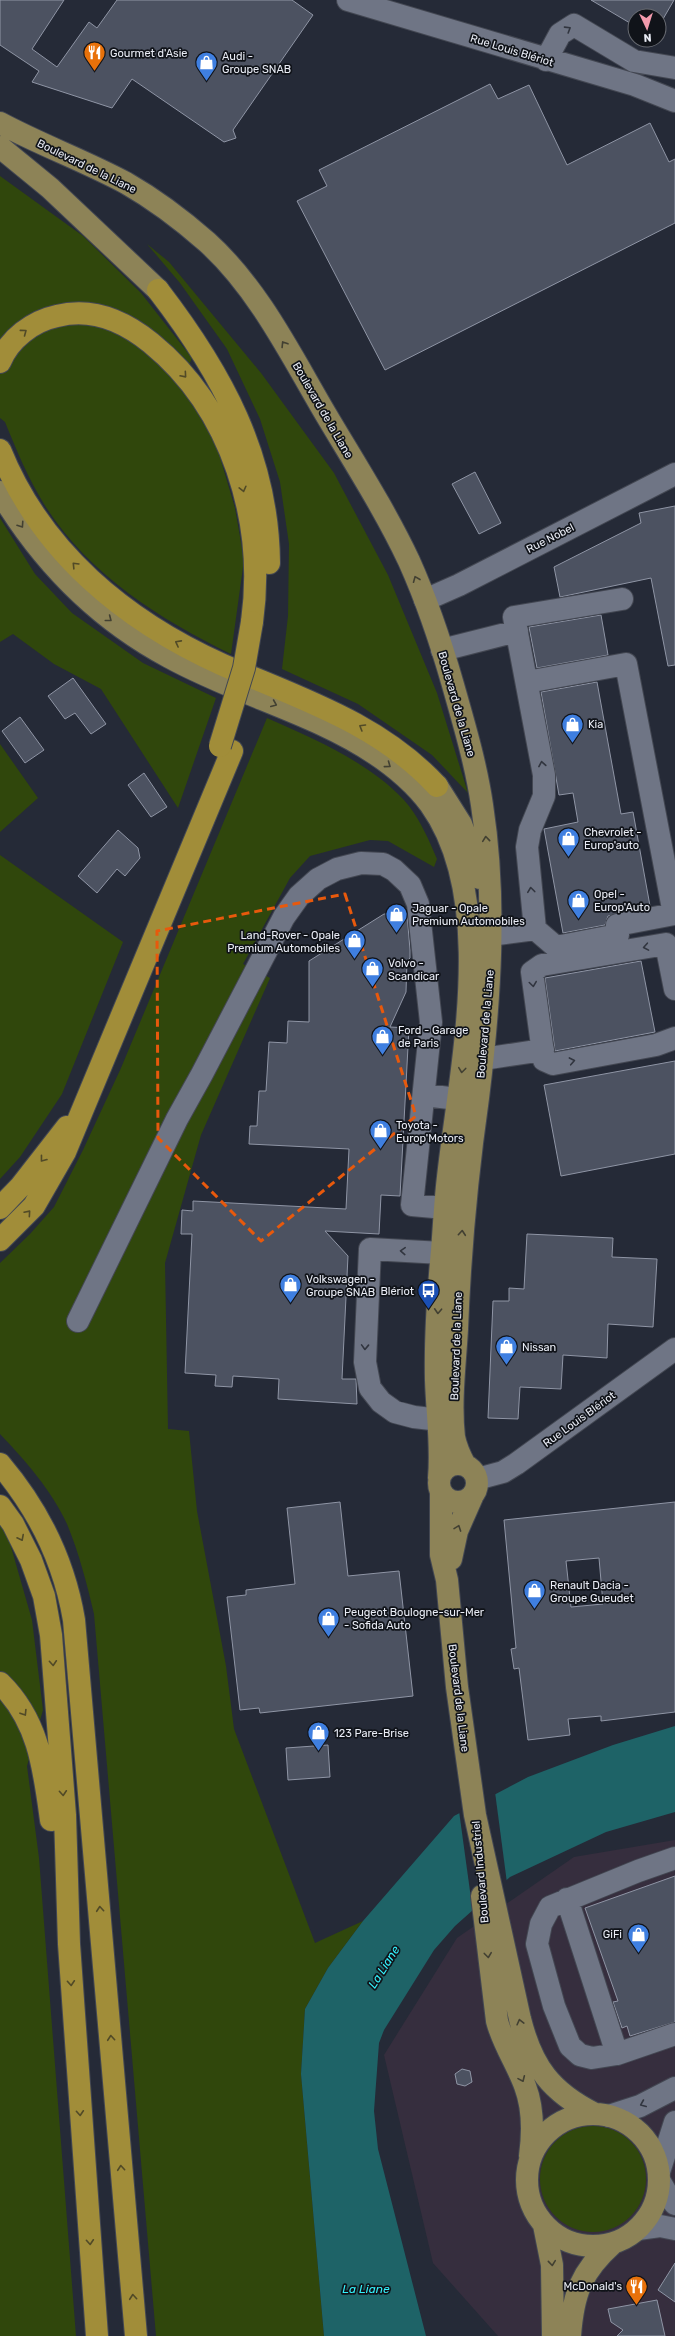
<svg xmlns="http://www.w3.org/2000/svg" width="675" height="2336" font-family="Rubik,sans-serif">
<style>
.commercial{fill:#362e3e}
.green{fill:#30470c}
.water{fill:#1e6367}
.pier{fill:#252a37}
.building{fill:#4c5261;stroke:#8f95a5;fill-rule:evenodd}
.lines{fill:none;stroke-linecap:round;stroke-linejoin:round}
.minor-casing{stroke:#434752;stroke-width:24}
.major-casing{stroke:#434752;stroke-width:24}
.highway-casing{stroke:#434752;stroke-width:24}
.minor{stroke:#6f7585;stroke-width:22}
.major{stroke:#8d8357;stroke-width:22}
.highway{stroke:#a18d39;stroke-width:22}
.highway-bridge-casing{stroke:#434752;stroke-width:24;stroke-linecap:butt}
.highway-bridge{stroke:#a18d39;stroke-width:22}
.oneway{stroke:#31353f}
.oneway2{stroke:#514a27}
.oneway3{stroke:#424032}
.marked{fill:none;stroke:#e8590c;stroke-width:3;stroke-dasharray:8 5;stroke-linejoin:round}
.labels{text-anchor:middle;stroke-width:3.5;stroke-linejoin:round;paint-order:stroke}
.street-label{font-size:11px;fill:#eaedf6;stroke:#101319}
.poi-label{font-size:11px;fill:#eaedf6;stroke:#101319;text-anchor:start}
.water-label{font-size:12px;font-style:italic;fill:#34f3fd;stroke:#101319}
</style>
<rect width="100%" height="100%" fill="#252a37"/>
<path class="commercial" d="M675,1840V2336H498L433,2263L384,2055L457,1938L574,1857Z"/>
<path class="green" d="M0,176L83,236L141,293L192,358L181,384L217,447L235,508L244,560L231,654C159,619 87,573 44,504C28,478 16,449 5,422L0,418Z
M147,244L169,262L261,373L334,473L388,575L437,693L468,793L432,755L358,704L282,669L288,616L289,544L280,482L260,419L227,349L180,283Z
M0,518L35,574L72,613L143,663L216,698L178,808L101,689L54,664L13,634L0,642Z
M267,718C313,738 377,766 409,806C421,822 429,840 437,859L434,867L388,841L370,840L310,856L290,878L243,964L270,978L201,1135L165,1263L168,1429L189,1431L197,1511L226,1666L234,1729L315,1943L363,1921L328,1968L305,2009L301,2074L324,2336H156L94,1614C87,1584 79,1553 67,1524C52,1491 25,1460 0,1434V1263L30,1234L54,1207L83,1150L121,1068Z
M0,744L38,798L0,832Z
M0,855L123,942L62,1094L20,1157L0,1179Z
M0,1521L5,1526L32,1620L43,1710L27,1766L39,1858L76,2336H0Z
M540 2179a53 53 0 1 1 106 0a53 53 0 1 1-106 0Z"/>
<path class="water" d="M675,1726V1812L606,1832L510,1877L455,1926L434,1950L384,2030L379,2043L374,2111L378,2149L426,2336H324L301,2074L305,2009L328,1968L363,1921L454,1816L528,1777L613,1745Z"/>
<path class="pier" d="M495,1792L507,1883L473,1913L459,1811Z"/>
<path class="building" d="M0,0H64L32,49L57,67L89,22L97,28L117,0H292L313,15L233,130L236,138L224,142L132,79L112,108L32,82L39,71L0,45Z
M591,0H674L659,26V16H635V26Z
M490,84L498,99L529,85L567,165L650,123L669,162L675,159V223L385,370L297,201L327,186L319,170Z
M475,472L501,523L479,534L452,484Z
M675,506V665L668,666L651,578L560,597L554,567L641,523L639,513Z
M601,615L608,655L537,668L529,627Z
M73,678L106,724L91,734L75,713L65,719L48,696Z
M597,682L621,814L633,812L650,906L608,916L605,925L563,933L544,829L578,822L573,793L559,795L541,692Z
M20,717L44,750L25,763L2,731Z
M144,773L167,807L151,817L128,785Z
M118,830L138,848L140,858L125,876L117,869L97,893L78,876Z
M384,914H407L410,950V958L407,961L406,992L390,1027L409,1028L400,1196L381,1195L379,1234L325,1231L348,1256L342,1379H356L357,1404L278,1399L279,1379L233,1376L232,1387L215,1386L216,1375L185,1373L192,1234H181L182,1210L193,1211V1201L346,1209L349,1149L249,1144L250,1126H257L259,1091H266L269,1042L287,1043L288,1021L309,1022V961Z
M641,961L655,1032L555,1051L545,978Z
M675,1061V1154L561,1176L544,1085Z
M527,1234L613,1238L612,1257L657,1259L653,1327L608,1324L607,1358L563,1355L561,1389L520,1387L518,1419L488,1418L493,1301H509V1288L524,1289Z
M340,1502L348,1576L399,1571L413,1696L260,1713L259,1708L240,1710L227,1597L246,1595V1590L295,1584L287,1508Z
M675,1502V1712L601,1721V1716L568,1719L570,1735L528,1740L519,1668L514,1669L511,1649L516,1648L504,1520ZM599,1558L603,1604L571,1607L566,1561Z
M328,1745L330,1777L288,1780L286,1748Z
M675,1876V2022L630,2036L627,2026L622,2028L613,2002L618,2001L585,1908Z
M462,2069L470,2071L472,2082L465,2086L457,2084L455,2074Z
M675,2263V2302L658,2290Z
M657,2300L665,2336H617L623,2330L611,2322L608,2309Z"/>
<g class="lines">
<defs>
<path id="minor" d="M348,0L635,85L675,101
M546,60L560,34L574,25L634,61L675,68
M425,600L459,585L675,474
M442,650L517,631
M527,682L626,664L674,914L617,925L618,935L556,947L535,929L527,847L530,830L544,796V775L514,617L622,599
M490,935L535,929
M675,989L666,944L542,965L532,972L544,1060L553,1064L656,1045L675,1038
M483,1059L543,1050
M424,1095L458,1099L474,1109
M78,1321L177,1119L202,1074L284,917L299,896L318,879L337,869L361,863L383,864L394,870L410,885L418,904L431,1022L412,1205L445,1208
M440,1420L414,1417L395,1412L381,1402L370,1388L365,1362L370,1249L442,1253L452,1257L457,1262
M477,1479L503,1472L516,1464L675,1349
M675,1858L638,1871L550,1907L541,1924L537,1944L554,2006L570,2046L580,2055L592,2058L617,2054L675,2034
M567,1899L617,2054
M609,2116L640,2106L675,2088
M659,2172L675,2122
M659,2180L667,2194L675,2204
M638,2229L660,2226L675,2229"/>
<path id="major" d="M0,123C41,145 85,161 126,183C154,199 182,220 207,242C258,288 291,355 325,413C354,462 385,510 409,561C427,601 441,643 453,685C464,724 476,764 482,805C497,902 490,1001 478,1098C467,1175 460,1251 457,1329C455,1364 450,1402 454,1437C456,1447 460,1456 465,1465
M0,147L50,188L158,290
M0,492C42,562 96,618 169,657C218,684 271,701 321,724C360,742 404,769 430,804C499,900 460,1067 448,1177C445,1202 444,1226 442,1251C438,1294 435,1337 436,1380C437,1413 442,1445 439,1478
M437,786L461,824L480,878
M439 1483a19 19 0 1 1 38 0a19 19 0 1 1-38 0Z
M441,1492V1555L447,1580L457,1687L475,1815L520,2019C532,2067 551,2092 595,2114
M451,1559L457,1531L472,1497
M482,1896L497,2021C503,2044 517,2064 525,2086C533,2107 533,2134 530,2156
M527 2180a66 66 0 1 1 132 0a66 66 0 1 1-132 0Z
M544,2225L552,2265L553,2336
M570,2336C573,2294 581,2272 612,2244"/>
<path id="highway" d="M158,290C221,372 268,456 269,563
M0,362C9,339 33,321 57,316C92,307 124,321 151,343C232,409 266,521 252,622
M0,450C41,552 125,621 223,665C299,698 379,723 437,786
M0,1208L21,1186L67,1127
M0,1240L34,1206L65,1152L232,751
M0,1464C39,1510 64,1561 74,1620L136,2336
M0,1506L13,1524L31,1560L44,1596L51,1635L65,1815L69,1944L97,2336
M0,1683C39,1721 44,1769 51,1820"/>
</defs>
<use href="#minor" class="minor-casing"/>
<use href="#major" class="major-casing"/>
<use href="#highway" class="highway-casing"/>
<use href="#minor" class="minor"/>
<use href="#major" class="major"/>
<use href="#highway" class="highway"/>
<defs>
<path id="highway-bridge" d="M220,746L244,668L252,622"/>
</defs>
<use href="#highway-bridge" class="highway-bridge-casing"/>
<use href="#highway-bridge" class="highway-bridge"/>
</g>
<defs><path id="oneway-chevron" d="M-2-3.5L2.5 0L-2 3.5" fill="none" stroke-width="1.6" stroke-linecap="round" stroke-linejoin="round"/></defs>
<g class="oneway">
<use href="#oneway-chevron" transform="translate(568 29) rotate(-32)"/>
<use href="#oneway-chevron" transform="translate(542 764) rotate(-100)"/>
<use href="#oneway-chevron" transform="translate(531 890) rotate(-97)"/>
<use href="#oneway-chevron" transform="translate(646 947) rotate(170)"/>
<use href="#oneway-chevron" transform="translate(533 984) rotate(82)"/>
<use href="#oneway-chevron" transform="translate(572 1061) rotate(-11)"/>
<use href="#oneway-chevron" transform="translate(403 1251) rotate(-177)"/>
<use href="#oneway-chevron" transform="translate(365 1347) rotate(92)"/>
<use href="#oneway-chevron" transform="translate(643 2104) rotate(157)"/>
</g>
<g class="oneway2">
<use href="#oneway-chevron" transform="translate(24 332) rotate(-37)"/>
<use href="#oneway-chevron" transform="translate(184 375) rotate(49)"/>
<use href="#oneway-chevron" transform="translate(243 489) rotate(76)"/>
<use href="#oneway-chevron" transform="translate(75 565) rotate(-134)"/>
<use href="#oneway-chevron" transform="translate(178 643) rotate(-152)"/>
<use href="#oneway-chevron" transform="translate(362 727) rotate(-149)"/>
<use href="#oneway-chevron" transform="translate(43 1159) rotate(128)"/>
<use href="#oneway-chevron" transform="translate(28 1213) rotate(-49)"/>
<use href="#oneway-chevron" transform="translate(21 1538) rotate(63)"/>
<use href="#oneway-chevron" transform="translate(53 1663) rotate(86)"/>
<use href="#oneway-chevron" transform="translate(24 1713) rotate(58)"/>
<use href="#oneway-chevron" transform="translate(63 1793) rotate(86)"/>
<use href="#oneway-chevron" transform="translate(100 1909) rotate(-95)"/>
<use href="#oneway-chevron" transform="translate(71 1983) rotate(86)"/>
<use href="#oneway-chevron" transform="translate(111 2038) rotate(-95)"/>
<use href="#oneway-chevron" transform="translate(80 2113) rotate(86)"/>
<use href="#oneway-chevron" transform="translate(121 2168) rotate(-95)"/>
<use href="#oneway-chevron" transform="translate(90 2242) rotate(86)"/>
<use href="#oneway-chevron" transform="translate(133 2297) rotate(-95)"/>
</g>
<g class="oneway3">
<use href="#oneway-chevron" transform="translate(284 344) rotate(-122)"/>
<use href="#oneway-chevron" transform="translate(21 525) rotate(56)"/>
<use href="#oneway-chevron" transform="translate(416 579) rotate(-112)"/>
<use href="#oneway-chevron" transform="translate(109 619) rotate(38)"/>
<use href="#oneway-chevron" transform="translate(274 704) rotate(23)"/>
<use href="#oneway-chevron" transform="translate(388 765) rotate(36)"/>
<use href="#oneway-chevron" transform="translate(486 839) rotate(-96)"/>
<use href="#oneway-chevron" transform="translate(462 1070) rotate(97)"/>
<use href="#oneway-chevron" transform="translate(462 1233) rotate(-85)"/>
<use href="#oneway-chevron" transform="translate(438 1311) rotate(93)"/>
<use href="#oneway-chevron" transform="translate(458 1528) rotate(-70)"/>
<use href="#oneway-chevron" transform="translate(488 1955) rotate(83)"/>
<use href="#oneway-chevron" transform="translate(520 2022) rotate(-104)"/>
<use href="#oneway-chevron" transform="translate(522 2079) rotate(66)"/>
<use href="#oneway-chevron" transform="translate(552 2263) rotate(84)"/>
</g>
<path class="marked" d="M345,894L416,1116L261,1241L158,1138L157,931Z"/>
<defs>
<symbol id="restaurant-pin" viewBox="-11 -11 22 30"><path d="M0 17L-7.5 6A9.5 9.5 0 1 1 7.5 6Z" fill="#e8710a" stroke="#101319"/><path d="M-5-6h1v4h1v-4h1v4h1v-4h1v5L-1.5 .5V6h-2V.5L-5-1ZM5-6V6H3V1.5H1.5Q1.5-4 5-6Z" fill="#fff"/></symbol>
<symbol id="shop-pin" viewBox="-11 -11 22 30"><path d="M0 17L-7.5 6A9.5 9.5 0 1 1 7.5 6Z" fill="#3f7fe0" stroke="#101319"/><path d="M-5-2.5h2.3a2.7 3.5 0 0 1 5.4 0H5L5.5 6h-11ZM-1.5-2.5h3a1.5 2.3 0 0 0-3 0Z" fill="#fff"/></symbol>
<symbol id="bus-pin" viewBox="-11 -11 22 30"><path d="M0 17L-7.5 6A9.5 9.5 0 1 1 7.5 6Z" fill="#1a4fb4" stroke="#101319"/><path d="M-5-6H5V4H4V6H2V4H-2V6H-4V4H-5ZM-3.5-4V0h7V-4ZM-3.5 1.2v1.5H-2V1.2ZM2 1.2v1.5H3.5V1.2Z" fill="#fff"/></symbol>
</defs>
<g fill-rule="evenodd">
<use href="#restaurant-pin" x="82" y="40" width="25" height="34"/>
<use href="#shop-pin" x="194" y="50" width="25" height="34"/>
<use href="#shop-pin" x="560" y="712" width="25" height="34"/>
<use href="#shop-pin" x="556" y="826" width="25" height="34"/>
<use href="#shop-pin" x="566" y="888" width="25" height="34"/>
<use href="#shop-pin" x="384" y="902" width="25" height="34"/>
<use href="#shop-pin" x="342" y="928" width="25" height="34"/>
<use href="#shop-pin" x="360" y="956" width="25" height="34"/>
<use href="#shop-pin" x="370" y="1024" width="25" height="34"/>
<use href="#shop-pin" x="368" y="1118" width="25" height="34"/>
<use href="#shop-pin" x="278" y="1272" width="25" height="34"/>
<use href="#bus-pin" x="416" y="1278" width="25" height="34"/>
<use href="#shop-pin" x="494" y="1334" width="25" height="34"/>
<use href="#shop-pin" x="522" y="1578" width="25" height="34"/>
<use href="#shop-pin" x="316" y="1606" width="25" height="34"/>
<use href="#shop-pin" x="306" y="1720" width="25" height="34"/>
<use href="#shop-pin" x="626" y="1922" width="25" height="34"/>
<use href="#restaurant-pin" x="624" y="2274" width="25" height="34"/>
</g>
<g class="labels">
<g class="street-label">
<text transform="translate(512 50) rotate(17)" y="4">Rue Louis Blériot</text>
<text transform="translate(87 166) rotate(26)" y="4">Boulevard de la Liane</text>
<text transform="translate(323 410) rotate(60)" y="4">Boulevard de la Liane</text>
<text transform="translate(550 538) rotate(-27)" y="4">Rue Nobel</text>
<text transform="translate(457 704) rotate(74)" y="4">Boulevard de la Liane</text>
<text transform="translate(485 1024) rotate(-85)" y="4">Boulevard de la Liane</text>
<text transform="translate(456 1346) rotate(-88)" y="4">Boulevard de la Liane</text>
<text transform="translate(579 1419) rotate(-36)" y="4">Rue Louis Blériot</text>
<text transform="translate(459 1698) rotate(83)" y="4">Boulevard de la Liane</text>
<text transform="translate(480 1872) rotate(-95)" y="4">Boulevard Industriel</text>
</g>
<g class="poi-label">
<text x="110" y="57">Gourmet d'Asie</text>
<text x="222" y="60">Audi -<tspan x="222" dy="13">Groupe SNAB</tspan></text>
<text x="588" y="728">Kia</text>
<text x="584" y="836">Chevrolet -<tspan x="584" dy="13">Europ'auto</tspan></text>
<text x="594" y="898">Opel -<tspan x="594" dy="13">Europ'Auto</tspan></text>
<text x="412" y="912">Jaguar - Opale<tspan x="412" dy="13">Premium Automobiles</tspan></text>
<text x="340" y="939" text-anchor="end">Land-Rover - Opale<tspan x="340" dy="13">Premium Automobiles</tspan></text>
<text x="388" y="967">Volvo -<tspan x="388" dy="13">Scandicar</tspan></text>
<text x="398" y="1034">Ford - Garage<tspan x="398" dy="13">de Paris</tspan></text>
<text x="396" y="1129">Toyota -<tspan x="396" dy="13">Europ'Motors</tspan></text>
<text x="306" y="1283">Volkswagen -<tspan x="306" dy="13">Groupe SNAB</tspan></text>
<text x="414" y="1295" text-anchor="end">Blériot</text>
<text x="522" y="1351">Nissan</text>
<text x="550" y="1589">Renault Dacia -<tspan x="550" dy="13">Groupe Gueudet</tspan></text>
<text x="344" y="1616">Peugeot Boulogne-sur-Mer<tspan x="344" dy="13">- Sofida Auto</tspan></text>
<text x="334" y="1737">123 Pare-Brise</text>
<text x="622" y="1938" text-anchor="end">GiFi</text>
<text x="622" y="2290" text-anchor="end">McDonald's</text>
</g>
<g class="water-label">
<text transform="translate(384 1967) rotate(-58)" y="4">La Liane</text>
<text x="366" y="2293">La Liane</text>
</g>
</g>
<g transform="translate(647 28) rotate(176)"><circle r="19" fill="#101319" stroke="#676a71"/>
<path d="M0-3L7 15L0 10L-7 15Z" fill="#f29aad"/>
<text y="-6" font-size="11" font-weight="bold" text-anchor="middle" fill="#eaedf6">N</text>
</g>
</svg>
